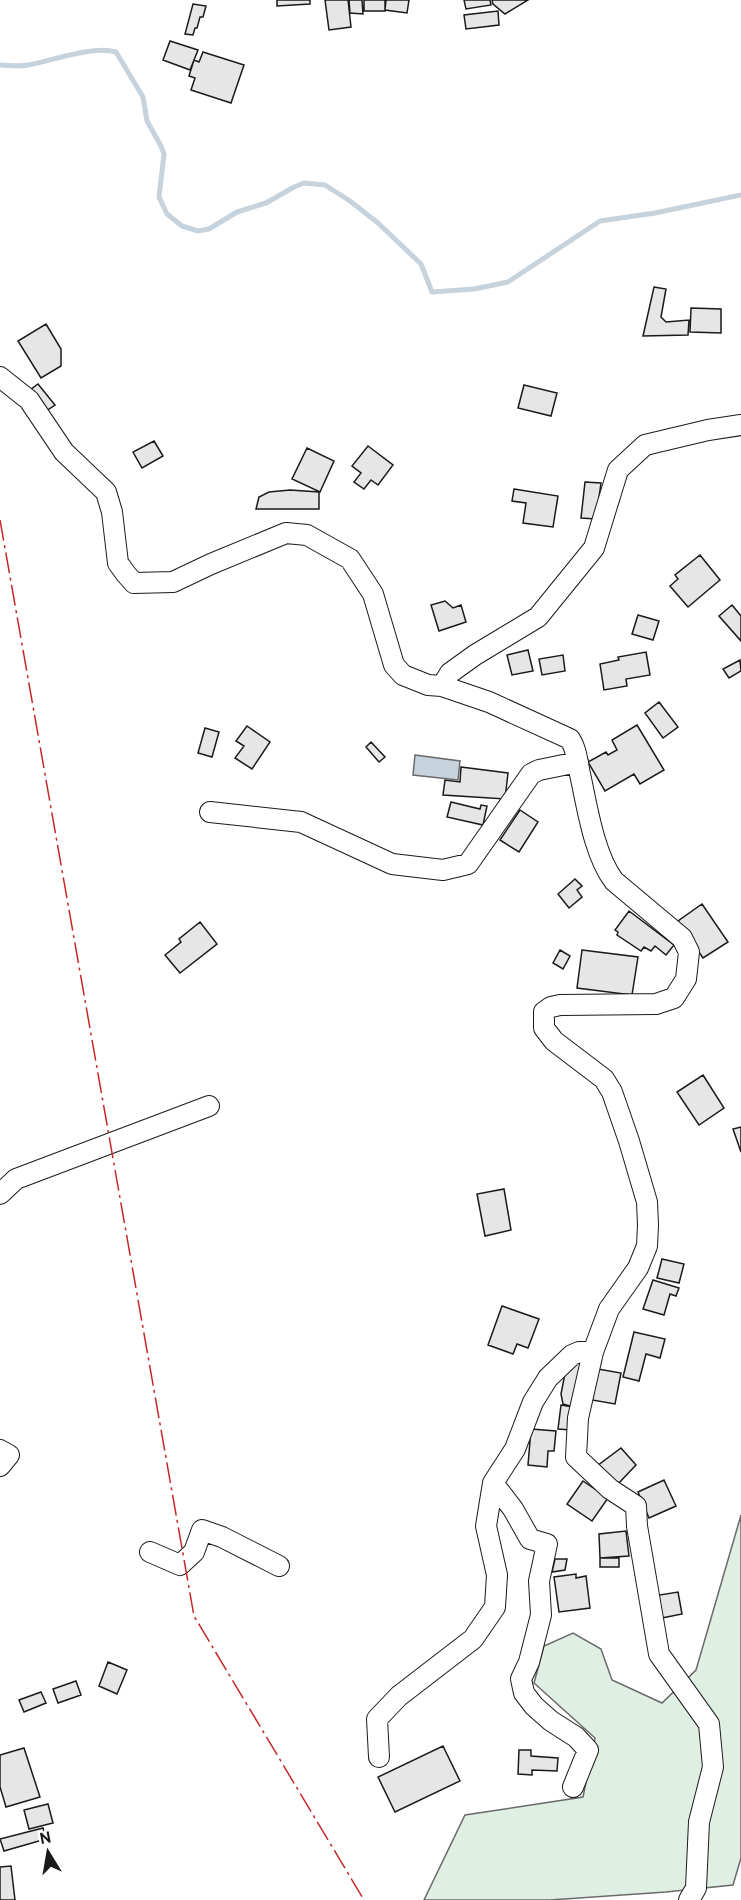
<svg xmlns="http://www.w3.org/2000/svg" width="741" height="1900" font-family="Overpass,sans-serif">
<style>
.green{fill:#e0efe3;stroke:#6a6a6a;stroke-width:1.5}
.water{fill:#c6d2dc;stroke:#6a6a6a;stroke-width:1.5}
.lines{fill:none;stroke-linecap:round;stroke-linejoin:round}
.stream{stroke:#c6d2dc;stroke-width:5}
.building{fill:#e6e6e6;stroke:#1a1a1a;stroke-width:1.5}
.minor-casing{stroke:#1a1a1a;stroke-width:22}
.minor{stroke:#fff;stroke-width:20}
.power{stroke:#c62828;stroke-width:1.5;stroke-dasharray:21 4.5 3 4.5;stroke-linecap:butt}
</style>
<rect width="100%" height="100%" fill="#fff"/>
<path class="green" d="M741,1515V1858L733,1885L666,1892L550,1900H424L465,1815L583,1797L595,1738L534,1683L544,1646L573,1633L601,1649L612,1680L662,1703L696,1670Z"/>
<path class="water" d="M415,755L460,761L458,780L413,775Z"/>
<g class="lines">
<path class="stream" d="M0,65C9,65 19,67 28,65C51,61 94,45 116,52L143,97L147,121L161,146L164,154L159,197L167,214L182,226L198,231L209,229L237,212L266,203L294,187L304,183L325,185L350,201L378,223L421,264L432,292L474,289L508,282L600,221L655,213L741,195"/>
</g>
<path class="building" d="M277,0H310V4L277,6Z
M325,0H348L351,27L329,30Z
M349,0H362L363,14L350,13Z
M364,0H385V11H364Z
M386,0H409L407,13L385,10Z
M464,0H490L491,5L466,9Z
M492,0H528L505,14L493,4Z
M193,4L206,6L203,17H200L197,28H195L193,35L185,34Z
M498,11L499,25L466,29L464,15Z
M170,41L198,50L190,70L163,60Z
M203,52L244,65L231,103L191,90L195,78L189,76L194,60L199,62Z
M654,287L666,289L661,317L666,322L689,320L688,335L643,336Z
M691,308L721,309V333L690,332Z
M46,324L61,349V366L41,378L18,341Z
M38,384L55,405L46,411L30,390Z
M524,385L557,393L551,416L518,408Z
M154,441L163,456L142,468L133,452Z
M368,446L393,465L378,485L371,480L364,489L354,482L361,473L352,466Z
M307,448L334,461L320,492L292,479Z
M585,482L601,483L596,519L581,518Z
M514,489L558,496L553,527L523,523L526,503L512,501Z
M290,490L319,492V509H256L259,497L269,492Z
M700,555L720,580L688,607L670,586L678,579L675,575Z
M445,601L453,608L461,605L466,622L439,631L431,605Z
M732,605L741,616V641L719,616Z
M638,615L659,621L653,640L632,634Z
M528,650L533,671L512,675L507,655Z
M646,652L650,675L626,679L627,686L604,690L600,664L619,660L618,657Z
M563,655L565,671L542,675L539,659Z
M740,660L741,671L729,678L723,669Z
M659,702L678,727L663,738L645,713Z
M637,725L664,770L640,784L634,774L605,791L588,762L606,752L608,755L617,750L612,740Z
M247,726L270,742L252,769L235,758L244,746L236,741Z
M205,728L219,732L212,757L198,753Z
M371,742L385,757L379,762L366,747Z
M461,767L508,773L505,799L443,795L445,780L460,782Z
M451,802L480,809L481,805L487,806L483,825L447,817Z
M520,810L538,822L519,852L500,840Z
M575,879L582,886L577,890L582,897L569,908L558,894Z
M702,904L728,942L703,958L678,921Z
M629,911L674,945L666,955L655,946L651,951L644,947L641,951L617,935L618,932L615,930Z
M200,922L217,944L180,973L165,955L181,942L179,939Z
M560,950L570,956L563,969L553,963Z
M582,950L638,957L632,995L577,988Z
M703,1075L724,1108L699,1125L677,1092Z
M741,1127V1152L733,1129Z
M504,1189L511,1230L485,1236L477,1194Z
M662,1259L684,1264L679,1283L657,1278Z
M653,1280L679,1288L676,1296L670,1294L664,1315L643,1309Z
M502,1306L539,1319L528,1348L517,1344L513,1354L488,1345Z
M634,1332L665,1339L660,1358L646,1354L639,1381L623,1377Z
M578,1360L585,1362L573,1407L563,1404L561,1394L566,1368Z
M598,1369L621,1373L615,1404L592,1400Z
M561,1405L573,1407L571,1430L558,1429Z
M531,1429L556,1431L554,1451H548L547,1467L528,1465Z
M621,1448L636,1465L617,1485L593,1469Z
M664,1480L676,1506L649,1518L638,1492Z
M583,1481L608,1498L592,1521L567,1504Z
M626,1531L629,1556L600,1558L599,1534Z
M600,1558H619V1567H600Z
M555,1559H567L565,1570L552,1572Z
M576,1574V1578L586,1576L590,1608L559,1612L554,1577Z
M678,1592L682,1614L657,1619L653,1596Z
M108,1662L127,1670L117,1694L99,1686Z
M76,1681L81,1695L58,1703L53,1689Z
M41,1692L46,1703L24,1712L19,1700Z
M443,1746L460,1781L395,1812L378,1777Z
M24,1748L40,1797L6,1807L0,1787V1755Z
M519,1750H531V1756L558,1758L557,1771L532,1770V1775L518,1774Z
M48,1804L53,1823L29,1829L24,1810Z
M43,1828L46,1839L4,1851L0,1839Z
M11,1866L15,1900H0V1867Z"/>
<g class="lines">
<defs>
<path id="minor" d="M0,377L29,400L64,452L106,492L112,512L118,563L126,574L134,583L173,582L211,564L286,533L307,535L350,559L373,594L394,665L403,675L428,685L442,686L489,702L570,739C577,750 577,761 580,774C587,806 594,855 614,881L682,938L689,952L686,979L674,998L656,1004L560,1005L551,1007L544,1012V1028L554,1041L604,1079L612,1092L629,1141L647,1202L648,1225L647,1246L638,1268L609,1309L593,1352L578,1418L576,1457L610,1489L636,1506L637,1526L659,1654L709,1724L713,1767L699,1822L696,1888L689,1900
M442,686L450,673L475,655L538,617L594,548L618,470L645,445L708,430L741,425
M210,812L301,822L392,864L443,870L468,864L531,774L539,770L578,762
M0,1194L16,1179L209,1106
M0,1450L9,1455L0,1466
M493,1483L513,1509L530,1539L547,1544L539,1581L541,1615L529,1662L521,1679L524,1693L534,1706L551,1721L576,1737L588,1750L573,1787
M150,1552L180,1565L194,1552L202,1530L222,1537L279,1566
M379,1757L377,1719L399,1696L473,1639L495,1607L497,1575L486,1526L493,1483L515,1449L533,1402L548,1378L572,1355L579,1352H593"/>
</defs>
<use href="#minor" class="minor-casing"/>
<use href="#minor" class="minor"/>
<path class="power" d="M0,520L194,1616L364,1900"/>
</g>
<g transform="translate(48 1852) rotate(349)" stroke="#ffffff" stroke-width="4.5" paint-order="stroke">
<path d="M0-4.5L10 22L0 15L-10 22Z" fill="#1a1a1a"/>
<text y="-9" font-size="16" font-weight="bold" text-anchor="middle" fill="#1a1a1a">N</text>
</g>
</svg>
